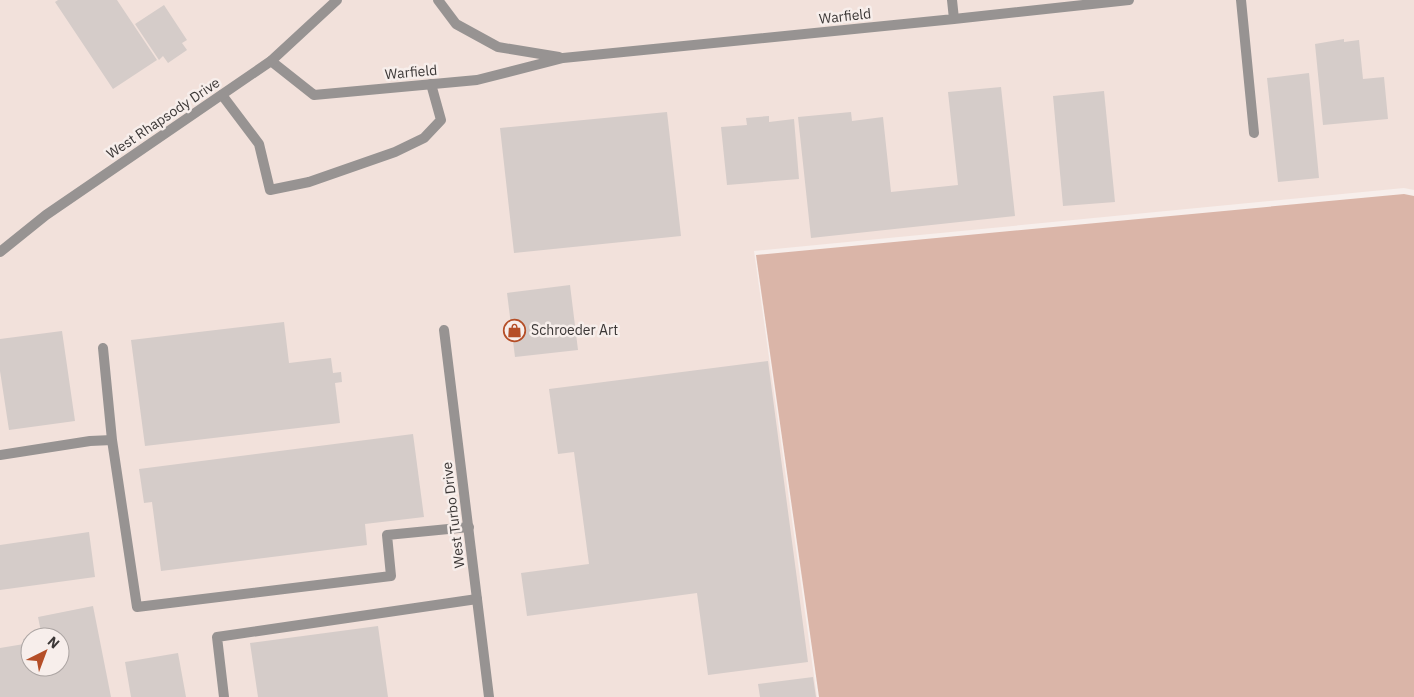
<svg xmlns="http://www.w3.org/2000/svg" width="1414" height="697" font-family="'IBM Plex Sans',sans-serif">
<style>
.built{fill:#f2e1db;fill-rule:evenodd}
.green{fill:#dab5a8}
.building{fill:#d5ccc9}
.lines{fill:none;stroke-linecap:round;stroke-linejoin:round}
.service{stroke:#979392;stroke-width:10}
.minor{stroke:#979392;stroke-width:10}
.tertiary{stroke:#979392;stroke-width:10}
.labels{text-anchor:middle;stroke-width:5;stroke-linejoin:round;paint-order:stroke}
.street-label{font-size:14px;fill:#3b3736;stroke:#f7eeeb}
.poi-label{font-size:14px;fill:#3b3736;stroke:#f7eeeb;text-anchor:start}
</style>
<rect width="100%" height="100%" fill="#f7eeeb"/>
<path class="built" d="M0,0H1414V190L1404,188L754,251L817,697H0ZM30,637H60V667H30Z"/>
<path class="green" d="M1404,194L1414,196V697H819L756,255Z"/>
<path class="building" d="M58,0H117L157,60L113,89L55,2Z
M164,5L187,40L182,43L187,50L168,63L163,56L159,60L135,24Z
M1344,39V42L1359,40L1363,79L1384,77L1388,119L1323,125L1315,44Z
M1309,73L1319,178L1278,182L1267,78Z
M1001,87L1015,216L811,238L798,117L851,112L852,121L883,117L891,192L958,185L948,92Z
M1104,91L1115,202L1063,206L1053,96Z
M667,112L681,236L514,253L500,128Z
M769,116V122L794,119L799,179L727,185L721,127L747,125L746,118Z
M570,285L578,350L515,357L507,293Z
M284,322L289,363L331,358L333,373L341,372L342,382L335,383L340,423L145,446L131,340Z
M62,331L75,421L9,430L0,371V339Z
M768,361L808,662L708,675L697,593L527,616L521,573L589,564L574,452L558,454L549,389Z
M413,434L424,517L365,524L367,545L161,571L152,502L144,503L139,469Z
M89,532L95,577L0,590V545Z
M93,606L111,697H0V648L24,644L23,639L30,638V667H60V637H42L38,617Z
M378,626L388,697H258L250,643Z
M178,653L186,697H131L125,662Z
M813,677L816,697H760L758,684Z"/>
<g class="lines">
<path class="service" d="M1241,0L1254,133
M222,95L259,144L270,190L309,182L395,152L424,138L441,120L431,84
M103,348L112,440L137,607L391,576L387,535L469,527
M0,455L90,441L112,440
M224,697L217,637L477,599"/>
<path class="minor" d="M438,0L456,24L498,47L559,57
M952,0L954,19
M271,61L314,95L477,80L563,58L954,19L1129,0
M444,330L489,697"/>
<path class="tertiary" d="M0,252L46,215L271,61L337,0"/>
</g>
<defs>
<symbol id="shop-ring" viewBox="-11 -11 22 22"><circle r="9.5" fill="#f7eeeb" stroke="#b54e27" stroke-width="1.5"/><path d="M-5-2.5h2.3a2.7 3.5 0 0 1 5.4 0H5L5.5 6h-11ZM-1.5-2.5h3a1.5 2.3 0 0 0-3 0Z" fill="#b54e27"/></symbol>
</defs>
<g fill-rule="evenodd">
<use href="#shop-ring" x="502" y="318" width="25" height="25"/>
</g>
<g class="labels">
<g class="street-label">
<text transform="translate(845 16) rotate(-6)" y="5">Warfield</text>
<text transform="translate(411 72) rotate(-5)" y="5">Warfield</text>
<text transform="translate(163 118) rotate(-34)" y="5">West Rhapsody Drive</text>
<text transform="translate(453 515) rotate(-97)" y="5">West Turbo Drive</text>
</g>
<g class="poi-label">
<text x="531" y="335">Schroeder Art</text>
</g>
</g>
<g transform="translate(45 652) rotate(42)"><circle r="24" fill="#f7eeeb" stroke="#aca5a3"/>
<path d="M0-4L9 19L0 12L-9 19Z" fill="#b54e27"/>
<text y="-8" font-size="14" font-weight="bold" text-anchor="middle" fill="#3b3736">N</text>
</g>
</svg>
